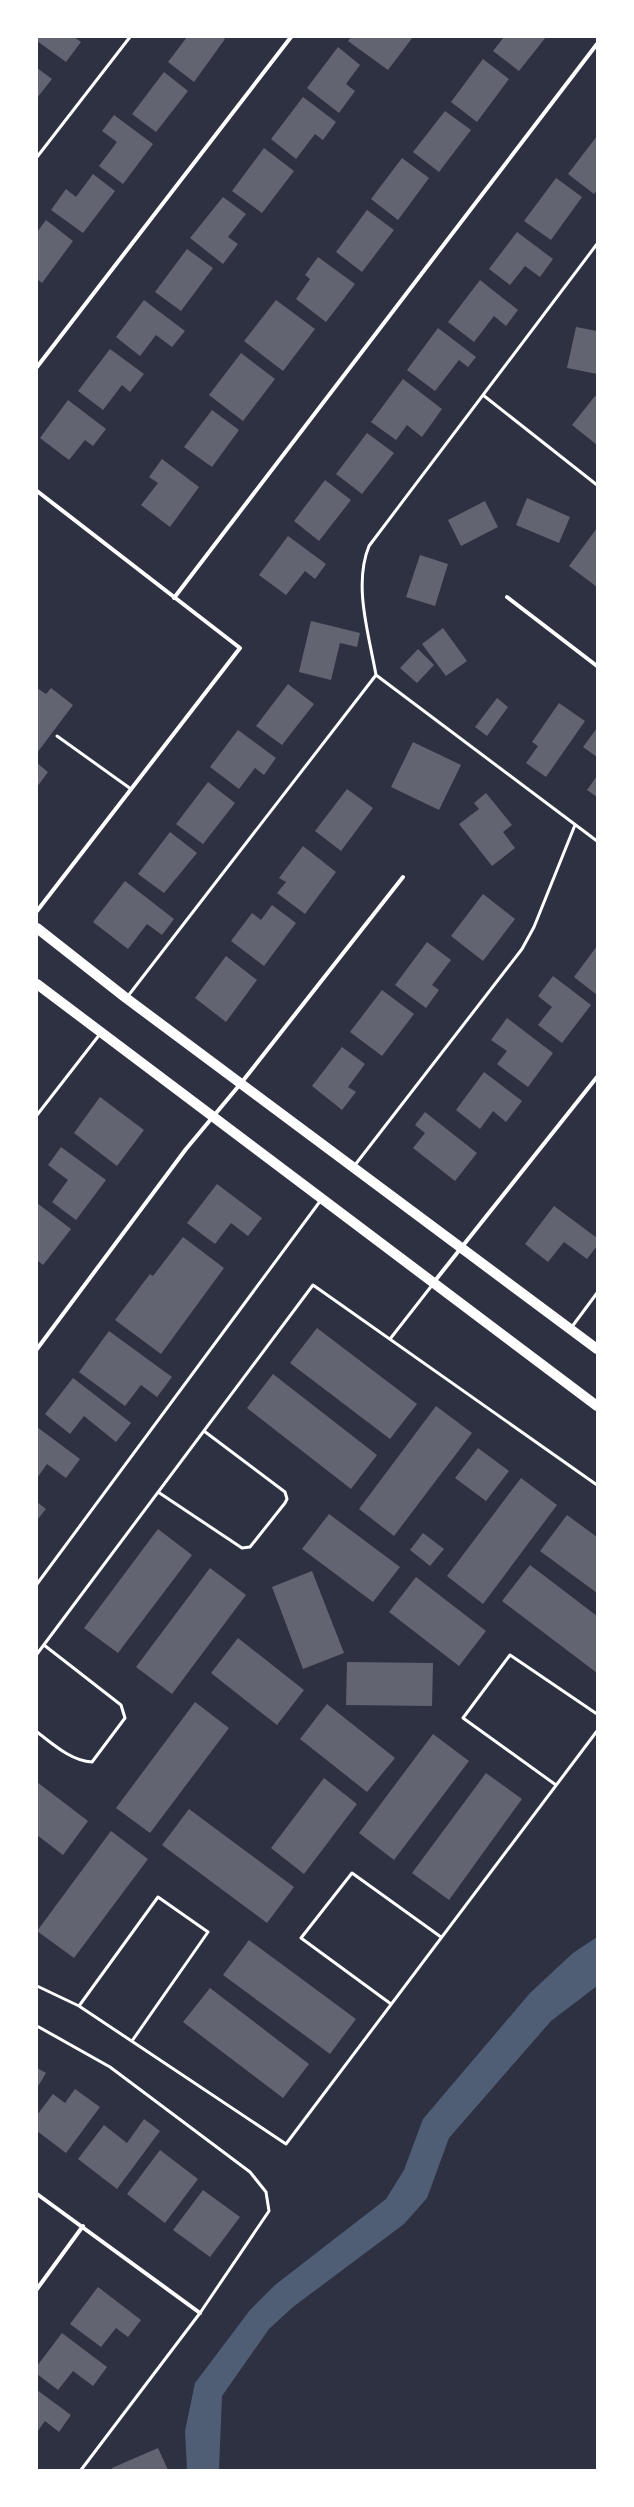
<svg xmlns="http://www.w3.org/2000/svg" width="634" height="2507" font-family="'Roboto Condensed',sans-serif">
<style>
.water{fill:#4f5d75}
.building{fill:#626471}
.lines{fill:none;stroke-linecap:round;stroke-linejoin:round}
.service{stroke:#fff;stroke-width:3}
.minor{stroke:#fff;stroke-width:4}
.primary{stroke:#fff;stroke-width:10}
</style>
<rect width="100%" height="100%" fill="#2d3142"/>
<path class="water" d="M597,1937V1986L551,2021L449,2138L427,2198L404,2224L293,2307L269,2329L222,2396L219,2470H187L185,2431L195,2383L250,2310L275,2285L386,2199L404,2170L423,2119L530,1993L573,1953Z"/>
<path class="building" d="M37,37H74L81,42L66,62L37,41Z
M187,37H222L225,39L194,82L168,62Z
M351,37H413L388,70L348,41Z
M504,37H546L519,71L493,51Z
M338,47L360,65L346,84L355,91L339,113L307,88Z
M483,59L509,79L477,122L451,102Z
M37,68L52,79L37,98Z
M164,72L188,91L156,132L132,114Z
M303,97L336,122L323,140L315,134L296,159L271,139Z
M445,111L471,130L439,172L413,152Z
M114,115L153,144L123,184L99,166L117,142L102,131Z
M597,136V190L594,194L568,174Z
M264,148L294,171L262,213L232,191Z
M402,158L429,178L398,220L371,199Z
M93,174L115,191L83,233L51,210L66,189L76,197Z
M556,178L582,197L551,240L524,221Z
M223,197L246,214L228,237L238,244L223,264L190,238Z
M367,210L394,230L362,272L336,252Z
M46,220L73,241L42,283L37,279V232Z
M517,232L553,259L540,277L525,266L510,285L489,269Z
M187,249L213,268L181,311L155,292Z
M318,257L355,284L326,322L296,299L310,279L305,275Z
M480,280L518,310L506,326L494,316L474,342L448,322Z
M144,300L185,331L172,347L156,335L140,356L116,337Z
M276,300L315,329L283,371L244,341Z
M576,327L597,331V374L567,368Z
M438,328L476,357L468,367L459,360L435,391L407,370Z
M110,349L144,374L130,392L122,385L103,410L78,391Z
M241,353L275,379L243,421L209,395Z
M403,379L442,409L422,437L407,425L396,440L371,422Z
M595,396L597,398V445L572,425Z
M68,400L106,429L93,446L85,440L69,460L40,438Z
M212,410L239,430L212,467L184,447Z
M367,433L394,453L362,494L336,474Z
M162,459L199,487L170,527L141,505L158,483L149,477Z
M325,480L351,500L319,541L294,521Z
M527,498L570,517L559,543L516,525Z
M485,501L498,527L461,546L448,520Z
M597,528V587L569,566Z
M288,536L326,564L315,579L305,571L286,595L259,575Z
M420,555L448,564L435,606L406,597Z
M311,621L360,633L357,647L340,643L331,680L299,672Z
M443,628L467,661L446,676L422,644Z
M418,649L434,665L417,683L400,668Z
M288,684L314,704L282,745L256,726Z
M37,688L46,694L51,688L73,705L37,753Z
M497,698L508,707L487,736L475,727Z
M559,703L585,721L546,777L526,763L538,746L532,742Z
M597,728V757L583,747Z
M238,730L276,758L264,775L255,768L239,789L210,767Z
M413,742L461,765L439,810L391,787Z
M37,763L48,772L37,787Z
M597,776V797L587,790Z
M208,782L235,803L203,844L176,824Z
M347,789L373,808L341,851L315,831Z
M486,793L512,825L503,832L515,848L492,866L459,824L479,809L474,803Z
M170,832L197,853L164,893L138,874Z
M303,846L336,872L305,914L277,893L286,882L279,878Z
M125,881L174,919L162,935L147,924L128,949L93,922Z
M483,894L515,919L483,961L451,936Z
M272,905L296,923L264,966L231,941L252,913L261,920Z
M427,942L451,960L432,985L439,990L426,1008L395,985Z
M597,946V995L574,977Z
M226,956L257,980L226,1022L195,998Z
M553,976L591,1005L562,1043L538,1025L552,1007L538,996Z
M382,990L414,1014L382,1056L350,1032Z
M507,1018L553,1053L528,1087L497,1064L507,1051L491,1040Z
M342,1047L365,1064L348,1087L356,1092L342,1110L312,1086Z
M484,1072L522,1101L506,1122L493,1111L480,1129L456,1110Z
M100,1097L144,1130L117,1166L74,1133Z
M425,1112L477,1153L455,1181L413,1148L425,1133L415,1125Z
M61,1147L106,1180L76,1220L52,1202L68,1180L48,1165Z
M217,1184L262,1218L248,1236L231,1223L215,1244L187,1223Z
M37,1203L71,1229L43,1265L37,1260Z
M554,1206L597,1238V1246L587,1259L564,1242L548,1262L525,1244Z
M183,1237L224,1268L161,1354L115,1320L150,1274L153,1276Z
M317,1328L417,1404L390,1439L290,1363Z
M109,1331L172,1377L157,1397L141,1385L125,1406L79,1372Z
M273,1374L377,1455L351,1489L247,1408Z
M73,1378L131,1423L116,1442L84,1416L70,1434L45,1414Z
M436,1406L472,1433L394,1536L359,1509Z
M37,1427L80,1459L66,1478L47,1464L37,1478Z
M478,1448L509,1471L486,1501L455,1478Z
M521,1478L557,1505L483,1604L447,1576Z
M37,1502L46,1509L37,1520Z
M329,1514L400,1567L373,1602L302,1549Z
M567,1515L597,1537V1593L540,1551Z
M158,1529L192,1555L118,1653L84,1628Z
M423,1533L444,1549L430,1566L410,1550Z
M530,1565L597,1616V1673L502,1601Z
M210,1568L246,1595L172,1694L136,1667Z
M312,1571L344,1653L303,1669L272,1587Z
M416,1577L486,1631L459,1666L389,1612Z
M238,1638L304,1690L277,1725L211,1673Z
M347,1662L433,1663L432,1706L346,1705Z
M195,1702L229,1728L150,1833L116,1808Z
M327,1704L395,1758L367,1792L300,1739Z
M433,1734L469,1761L394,1860L359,1833Z
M486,1773L522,1799L449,1900L412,1873Z
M324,1778L357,1804L304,1874L271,1848Z
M37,1782L88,1821L63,1855L37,1835Z
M189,1809L294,1887L267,1923L162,1845Z
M111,1831L148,1859L74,1958L37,1931Z
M249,1940L356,2019L330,2054L223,1975Z
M210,1988L309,2064L283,2098L183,2022Z
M37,2068L46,2073L37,2088Z
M75,2089L100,2107L66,2153L37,2131V2115L53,2094L65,2103Z
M144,2119L160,2131L117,2189L78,2159L104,2125L127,2143Z
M160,2150L198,2179L165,2223L127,2194Z
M203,2190L240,2217L210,2257L173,2230Z
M98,2287L141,2320L128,2337L116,2328L101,2347L70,2324Z
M62,2333L107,2367L93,2386L73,2371L58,2390L37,2374V2366Z
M37,2390L71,2415L59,2432L45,2421L37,2432Z
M158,2448L168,2470H112V2468Z"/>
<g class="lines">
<path class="service" d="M37,157L130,37
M597,244L369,546C353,585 369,635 376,675L597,841
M483,395L597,485
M57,736L131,789
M128,996L376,675
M37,1115L100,1034
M355,1165L522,949L534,927L575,825
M571,1328L597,1293
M390,1339L433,1284
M158,1492L242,1548L250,1547L285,1503L287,1499L285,1492L204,1431
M37,1584L321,1200
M37,1654L313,1285L597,1485
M37,1732C53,1744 71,1761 92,1762L125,1718L121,1705L44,1645
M556,1785L463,1718L510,1655L597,1714
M37,1986L79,2006L286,2144L597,1731
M391,2004L301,1938L352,1873L441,1937
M79,2006L158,1897L208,1932L132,2041
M37,2026L110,2067L250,2172L266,2192L269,2211L200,2313L81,2470"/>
<path class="minor" d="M37,367L291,37
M37,491L240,648L37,911
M507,597L597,666
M174,598L597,44
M434,1282L597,1077
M37,1349L186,1149L242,1082L403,877
M37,2194L200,2313
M37,2289L83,2226"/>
<path class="primary" d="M37,928L126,998L597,1349
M37,984L597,1406"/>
</g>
<rect width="634" height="2507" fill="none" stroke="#ffffff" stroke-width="76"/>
</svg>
